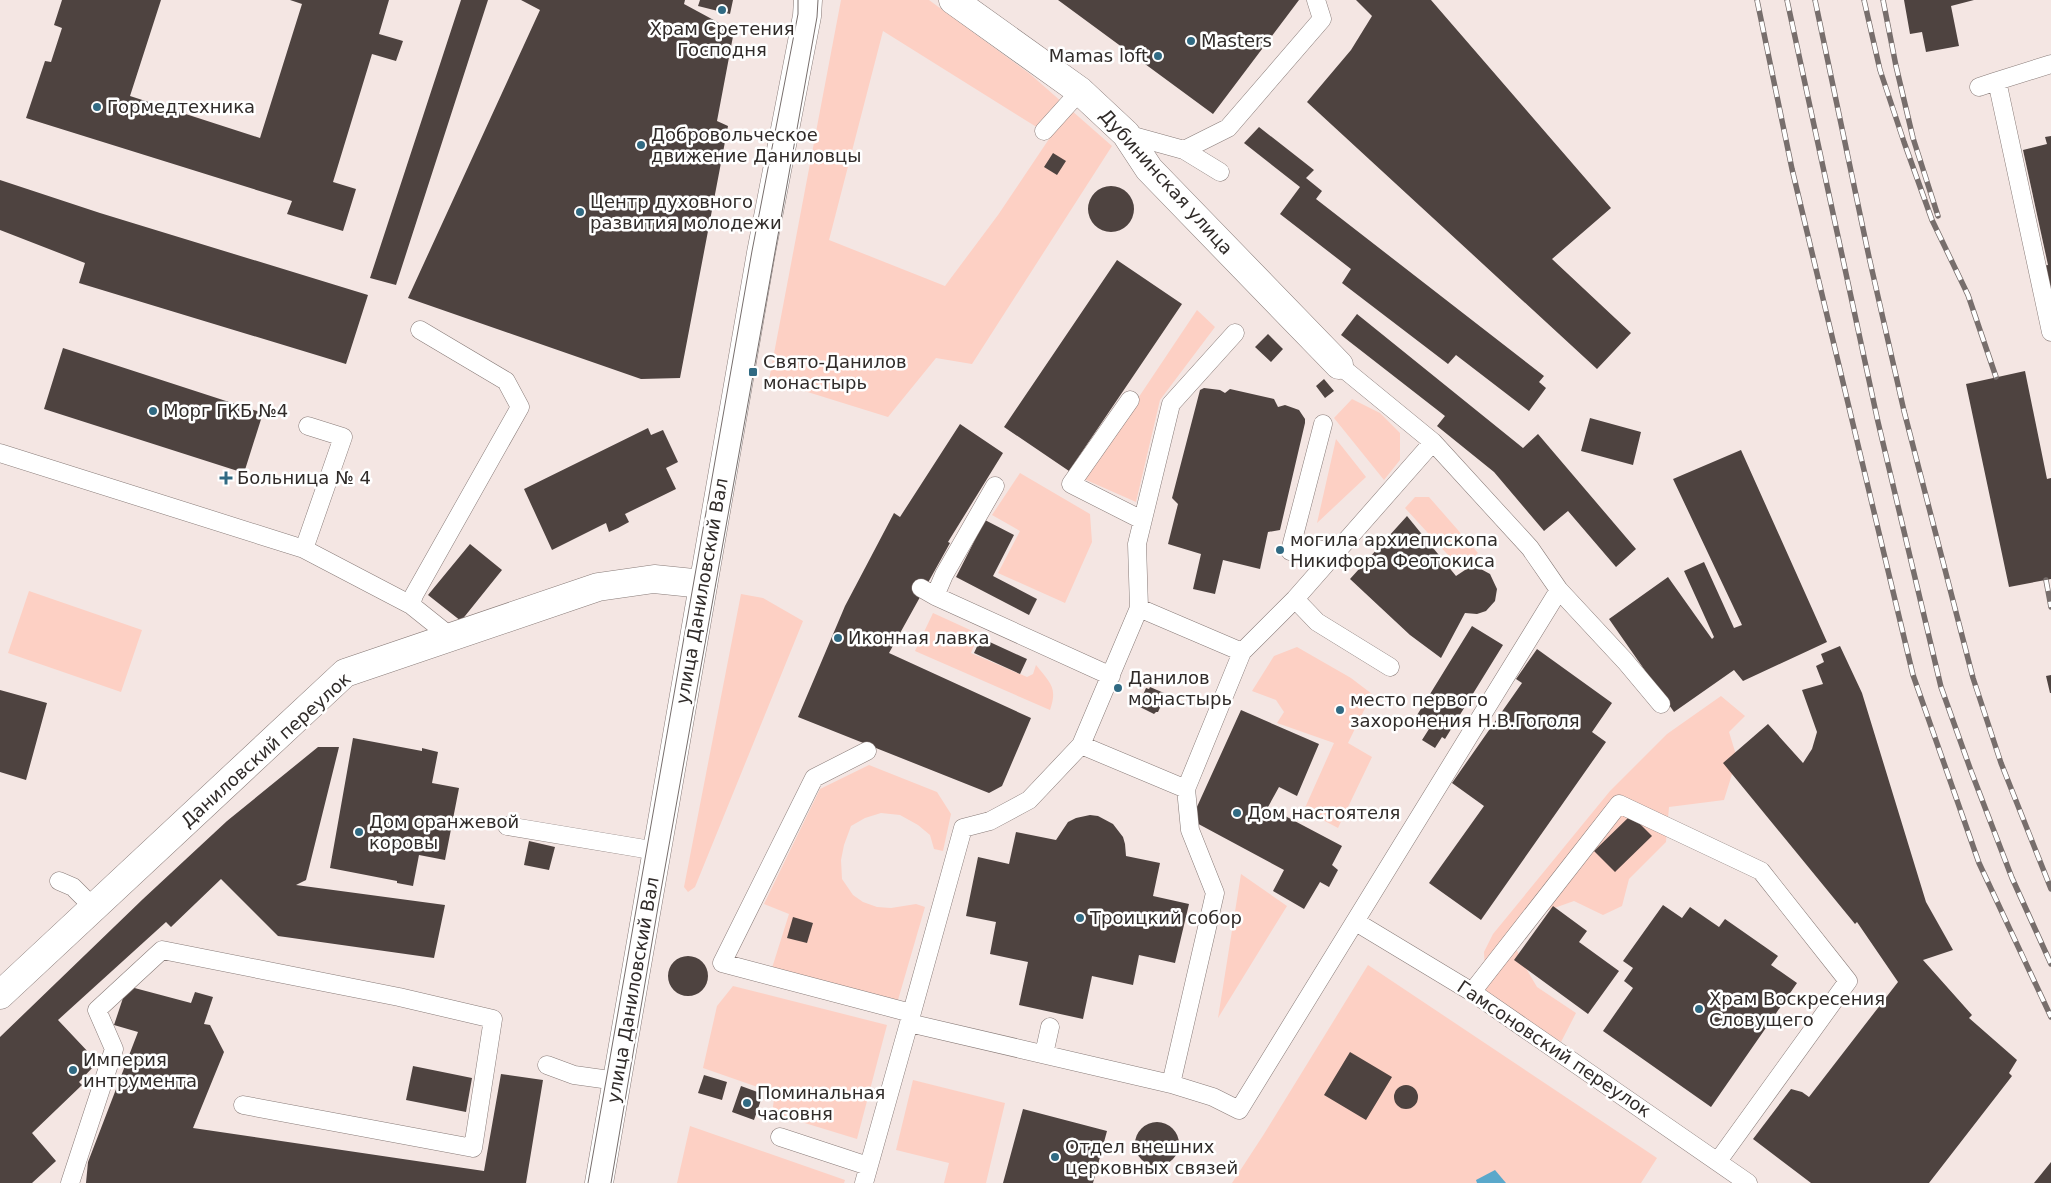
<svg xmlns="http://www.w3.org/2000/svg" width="2051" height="1183" font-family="'DejaVu Sans',sans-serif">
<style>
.green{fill:#fdd0c4;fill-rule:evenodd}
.water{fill:#5aa8cb}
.building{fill:#4e4340}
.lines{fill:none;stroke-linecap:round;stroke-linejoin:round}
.service-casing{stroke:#887b78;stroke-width:19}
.minor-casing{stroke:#887b78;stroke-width:29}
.secondary-casing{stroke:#887b78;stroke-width:29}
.service{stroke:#fff;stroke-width:18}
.minor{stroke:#fff;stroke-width:28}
.secondary{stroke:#fff;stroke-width:28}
.tram{stroke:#776e6c;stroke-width:1}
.rail-casing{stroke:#776e6c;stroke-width:5.5}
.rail{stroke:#fff;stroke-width:4;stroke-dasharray:11;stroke-linecap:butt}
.poi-dot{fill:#306a83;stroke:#fff;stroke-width:2}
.labels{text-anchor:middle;stroke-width:5;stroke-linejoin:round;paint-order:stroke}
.poi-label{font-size:18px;fill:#302b29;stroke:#fff;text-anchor:start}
.street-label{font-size:18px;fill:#302b29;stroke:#fff}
</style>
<rect width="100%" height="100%" fill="#f4e6e3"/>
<path class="green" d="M841,0H929L1030,74L1112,146L972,364L936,358L888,417L769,380ZM883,31L1051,136L998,215L945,286L829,240Z
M1197,310L1215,327L1160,400L1136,502L1084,479Z
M1352,399L1380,413L1400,433V460L1384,480L1334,418Z
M1336,439L1366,477L1317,523Z
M1020,473L1090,514L1092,542L1065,603L998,573L1020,531L992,515Z
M1415,497H1429L1478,553L1460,568L1405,508Z
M29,591L142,630L121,692L8,653Z
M741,594L763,598L803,621L695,887L688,892L684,887Z
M933,613L979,634L971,653L1027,677L1033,674L1036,665C1050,683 1058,687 1050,710L915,651Z
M1297,647L1351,678L1372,694L1348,743L1372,757L1338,828L1304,810L1334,743L1277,723L1284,712L1276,700L1252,691L1274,656Z
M1721,696L1745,716L1729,732L1737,758L1724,800L1669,807L1666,842L1629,879L1622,906L1603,915L1574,901L1543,912L1514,943L1521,960L1537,987L1576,1013L1561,1042L1523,1018L1486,992L1484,952L1493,934L1610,791L1667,734Z
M869,765L937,792L951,814L943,851L934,849L930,835L918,825L900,815L881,813L865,818L851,826L844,845L841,860L842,879L853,895L863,902L877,907L891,908L916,904L925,907L898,1000L772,968L789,914L764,904L820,789Z
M1241,874L1287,906L1218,1018Z
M1368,965L1657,1158L1641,1183H1232L1264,1134Z
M733,986L887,1025L857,1139L772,1113L775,1093L703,1068L717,1006Z
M913,1080L1005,1103L986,1183H944L949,1163L896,1150Z
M690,1126L845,1180L844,1183H677Z"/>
<path class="water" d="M1495,1170L1506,1183H1477L1476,1180Z"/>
<path class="building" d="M62,0H161L130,96L260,138L302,4L290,0H389L379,34L403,41L396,61L372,54L333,182L356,189L343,231L287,214L292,201L26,118L45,61L51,62L62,28L54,25Z
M461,0H488L396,285L370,278Z
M521,0H685L684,4L734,31L717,121L728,126L680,378L641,379L408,298L540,10Z
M700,0H733L730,14L698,6Z
M1058,0H1299L1213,114Z
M1356,0H1431L1611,208L1552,259L1631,333L1597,369L1307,102L1351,50L1372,16Z
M1904,0H1974L1951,6L1959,46L1926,52L1922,32L1910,34Z
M1259,127L1314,170L1306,178L1322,191L1316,199L1544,376L1539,382L1546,388L1529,411L1456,355L1448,364L1342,283L1351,269L1280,214L1300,187L1244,143Z
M2051,136V326L2037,267L2048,265L2023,150L2047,144L2045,137Z
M1053,153L1066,161L1057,175L1044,167Z
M0,180L100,213L368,295L346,364L79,283L85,263L0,230Z
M1088 209a23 23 0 1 1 46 0a23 23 0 1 1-46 0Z
M1117,260L1182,304L1069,471L1004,427Z
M1357,314L1523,448L1538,434L1636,549L1616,567L1568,511L1544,531L1494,472L1437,426L1445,416L1341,335Z
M1268,334L1283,349L1271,362L1255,347Z
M63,348L263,413L244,473L44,409Z
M2025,371L2047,479L2051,478V579L2009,587L1966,384Z
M1324,379L1334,391L1325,398L1316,386Z
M1204,388L1220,390L1225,393L1230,389L1274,399L1278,407L1285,405L1299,410L1305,419V423L1280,530L1268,532L1260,569L1223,560L1215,594L1193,589L1201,554L1168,544L1178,504L1172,498L1200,390Z
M1590,418L1641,432L1633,465L1581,451Z
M960,424L1003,453L948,542L950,543L889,653L1031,718L1002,786L989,793L798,717L845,606L894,513L900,517Z
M648,428L651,435L663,430L678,462L666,468L676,489L625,514L629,522L618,528L609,532L606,523L552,550L524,489Z
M1741,450L1827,642L1743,681L1734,670L1674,712L1609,619L1668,577L1712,639L1714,637L1684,571L1704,562L1734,628L1742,625L1673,479Z
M1407,516L1456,576L1468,568H1479L1490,574L1497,589L1495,601L1486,611L1477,614L1465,613L1441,658L1410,635L1350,579Z
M985,520L1014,535L993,576L1037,599L1029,615L956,577Z
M470,544L502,570L461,621L428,595Z
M1472,626L1503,645L1445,739L1442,737L1435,748L1422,740L1429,729L1414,720Z
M981,638L1027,659L1020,674L974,653Z
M1840,646L1862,693L1926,902L1953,950L1923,960L1972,1015L1969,1018L2017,1060L2009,1073L2012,1076L1929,1183H1811L1753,1139L1791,1089L1802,1092L1809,1097L1898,982L1857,922L1855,924L1723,763L1768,724L1803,763L1812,749L1817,732L1802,690L1823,684L1816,666L1824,662L1821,654Z
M1537,649L1612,703L1592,732L1606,742L1481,920L1429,883L1484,806L1452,783L1522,683L1516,679Z
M2051,675V693H2050L2046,676Z
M1150,687L1164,693L1163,696L1165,697L1158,712H1156L1154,714L1140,707L1141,705L1139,704L1146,688L1149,689Z
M0,690L47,703L26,780L0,772Z
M1241,710L1319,744L1297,796L1279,787L1268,807L1342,846L1332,865L1338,870L1329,887L1320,882L1304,909L1273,891L1284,870L1191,820Z
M353,738L422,751V748L438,752L432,783L459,788L445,860L419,855L413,886L397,883V881L330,868Z
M318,747H339L306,880L296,885L445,905L434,958L278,936L221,879L171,927L166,922L58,1020L91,1055L86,1060L93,1067L79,1082L82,1085L32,1133L56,1161L32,1183H0V1037L143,899L227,821Z
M1090,815L1098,816L1113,824L1123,837L1125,844L1126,856L1160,863L1153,896L1189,904L1175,963L1139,955L1133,985L1092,976L1083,1019L1019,1005L1028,962L990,954L996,922L966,916L978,857L1009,864L1016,832L1056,840L1068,822L1076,818Z
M1631,815L1652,836L1615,872L1594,851Z
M529,841L555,847L549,870L524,865Z
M1663,905L1682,918L1690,907L1719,927L1725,919L1778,956L1771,965L1797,983L1711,1107L1603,1031L1633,988L1624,981L1633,968L1623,961Z
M1553,906L1587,931L1579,942L1619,971L1588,1014L1514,960Z
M793,917L813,923L807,943L787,938Z
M668 976a20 20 0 1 1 40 0a20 20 0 1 1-40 0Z
M127,986L191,1003L195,992L213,997L204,1024L210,1025L224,1052L193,1128L484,1171L501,1074L543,1080L526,1183H86L88,1162L138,1032L114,1025Z
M1350,1052L1392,1077L1366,1120L1324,1095Z
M413,1066L472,1078L466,1112L406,1100Z
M704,1075L727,1082L722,1100L698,1093Z
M1394 1097a12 12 0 1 1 24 0a12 12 0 1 1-24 0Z
M741,1086L763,1094L754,1120L732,1112Z
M1023,1109L1107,1131L1093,1183H1003Z
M1135 1144a22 22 0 1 1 44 0a22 22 0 1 1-44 0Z
M2051,1162V1183H2034Z"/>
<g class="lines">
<defs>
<path id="service" d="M2051,64L1997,81L2051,332
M1979,87L1997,81
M1044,131L1080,91
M1126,134L1184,150L1220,172
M1184,150L1228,128L1322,19L1316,0
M1130,400L1071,484L1142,520
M1323,424L1290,551L1339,549
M308,426L343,437L304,549L411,605L451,637
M0,453L304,549
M921,588L935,596L1111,676
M1559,590L1625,661L1661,704
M935,596L944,575L995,486
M1295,599L1317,622L1390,667
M411,605L414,595L520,407L506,381L420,330
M1139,608L1137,544L1171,404L1235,333
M1081,745L1029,800L990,821L963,828L909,1023L1171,1084L1213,1097L1239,1110C1347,937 1452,763 1559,590L1530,548L1433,442L1339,365
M867,751L814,778L722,963L911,1013
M1186,789L1081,745L1139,608L1242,652
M507,826L657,851
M59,881L73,887L94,908
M1356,922L1472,992L1748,1183
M1472,992L1619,804L1761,871L1848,981L1718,1161
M1044,1054L1050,1027
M547,1065L574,1075L617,1081
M1171,1084L1215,893L1190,830L1186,789L1242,652L1295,599L1433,442
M780,1137L868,1166
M70,1183L114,1049L97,1010L162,950L399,997L493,1019L473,1148L243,1105
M864,1183L909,1023"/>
<path id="minor" d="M953,0L1080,91L1126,134L1149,169L1339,365
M0,995L345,673L598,587L654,579L703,584"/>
<path id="secondary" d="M599,1183L761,253L807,16L808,0"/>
</defs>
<use href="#service" class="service-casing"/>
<use href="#minor" class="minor-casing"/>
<use href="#secondary" class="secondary-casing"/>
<use href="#service" class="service"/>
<use href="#minor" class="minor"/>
<use href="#secondary" class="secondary"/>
<path class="tram" d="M588,1183L752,251L798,14V0
M611,1183L658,907L817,17L818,0"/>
<defs>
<path id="rail" d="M1757,0L1792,169L1913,675L1979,863L2051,1017
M1787,0L1878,422L1941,687L1971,771L2012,878L2051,964
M1815,0L1869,257L1904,411L1973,678L2001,763L2051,889
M1864,0L1880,70L1904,142L1932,220L1968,295L1996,377
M1883,0L1896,66L1913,138L1938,216
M2046,580L2051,607"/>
</defs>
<use href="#rail" class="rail-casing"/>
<use href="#rail" class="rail"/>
</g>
<g class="poi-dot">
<circle cx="722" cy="10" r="5"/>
<circle cx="1191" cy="41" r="5"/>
<circle cx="1158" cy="56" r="5"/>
<circle cx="97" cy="107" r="5"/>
<circle cx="641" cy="145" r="5"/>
<circle cx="580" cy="212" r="5"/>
<rect x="748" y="367" width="10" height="10" rx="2.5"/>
<circle cx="153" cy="411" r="5"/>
<path d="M223.5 470.5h5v5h5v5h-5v5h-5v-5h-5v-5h5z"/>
<circle cx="1280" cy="550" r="5"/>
<circle cx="838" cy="638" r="5"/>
<circle cx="1118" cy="688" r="5"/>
<circle cx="1340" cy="710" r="5"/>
<circle cx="1237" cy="813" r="5"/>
<circle cx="359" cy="832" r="5"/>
<circle cx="1080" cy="918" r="5"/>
<circle cx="1699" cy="1009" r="5"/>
<circle cx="73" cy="1070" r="5"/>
<circle cx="747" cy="1103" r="5"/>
<circle cx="1055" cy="1157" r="5"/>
</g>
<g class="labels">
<g class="poi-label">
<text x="722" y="35" text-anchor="middle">Храм Сретения<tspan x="722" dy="21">Господня</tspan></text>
<text x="1201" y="47">Masters</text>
<text x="1148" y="62" text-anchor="end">Mamas loft</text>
<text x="107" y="113">Гормедтехника</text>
<text x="651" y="141">Добровольческое<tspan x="651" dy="21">движение Даниловцы</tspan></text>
<text x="590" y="208">Центр духовного<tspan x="590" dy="21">развития молодежи</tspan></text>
<text x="763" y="368">Свято-Данилов<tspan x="763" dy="21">монастырь</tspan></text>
<text x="163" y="417">Морг ГКБ №4</text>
<text x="237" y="484">Больница № 4</text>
<text x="1290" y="546">могила архиепископа<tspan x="1290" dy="21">Никифора Феотокиса</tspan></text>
<text x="848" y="644">Иконная лавка</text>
<text x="1128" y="684">Данилов<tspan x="1128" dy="21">монастырь</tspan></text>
<text x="1350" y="706">место первого<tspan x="1350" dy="21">захоронения Н.В.Гоголя</tspan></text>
<text x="1247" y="819">Дом настоятеля</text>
<text x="369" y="828">Дом оранжевой<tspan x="369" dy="21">коровы</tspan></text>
<text x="1090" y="924">Троицкий собор</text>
<text x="1709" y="1005">Храм Воскресения<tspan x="1709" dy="21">Словущего</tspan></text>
<text x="83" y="1066">Империя<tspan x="83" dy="21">интрумента</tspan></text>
<text x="757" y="1099">Поминальная<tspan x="757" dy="21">часовня</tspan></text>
<text x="1065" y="1153">Отдел внешних<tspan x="1065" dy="21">церковных связей</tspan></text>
</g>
<g class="street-label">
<text transform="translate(1166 182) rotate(48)" y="6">Дубининская улица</text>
<text transform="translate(702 591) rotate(-80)" y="6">улица Даниловский Вал</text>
<text transform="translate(266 750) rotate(-42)" y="6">Даниловский переулок</text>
<text transform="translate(633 990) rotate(-80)" y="6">улица Даниловский Вал</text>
<text transform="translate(1554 1049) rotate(34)" y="6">Гамсоновский переулок</text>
</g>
</g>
</svg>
